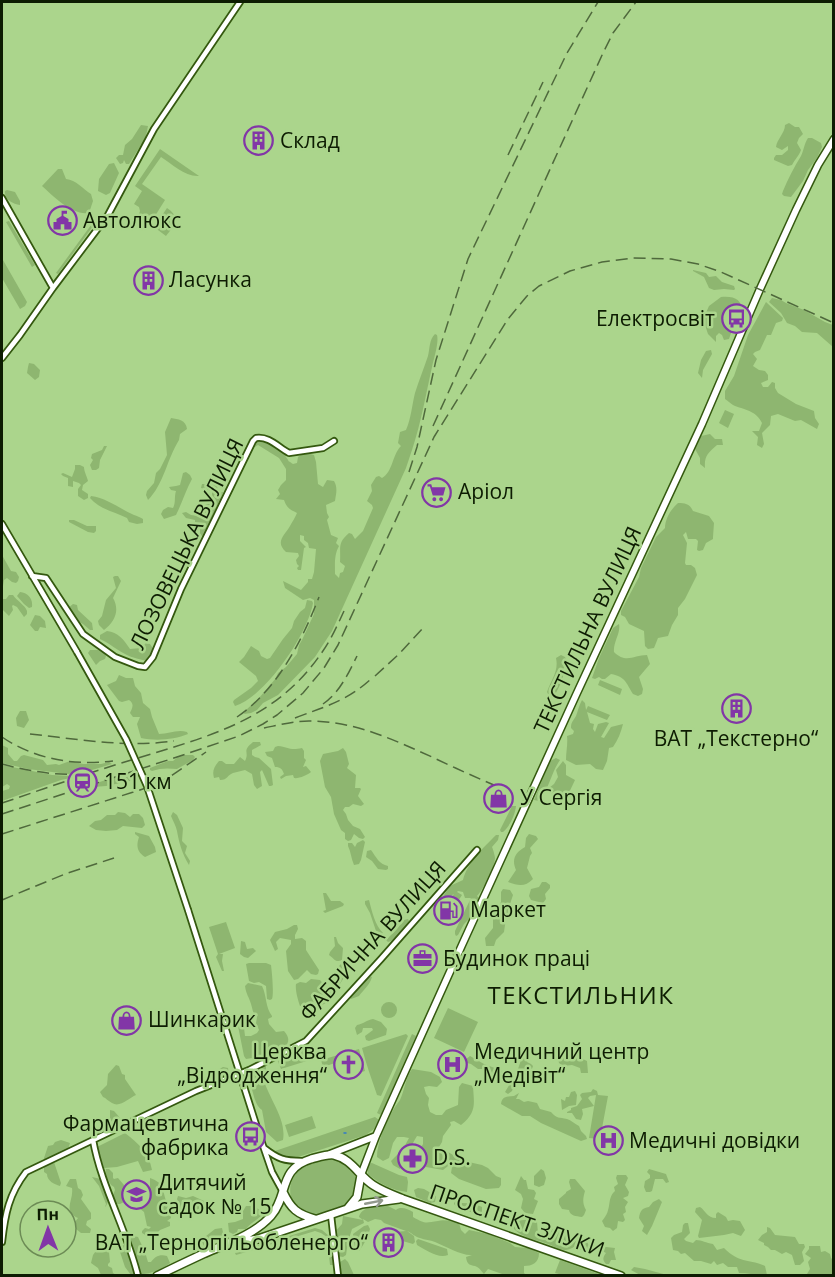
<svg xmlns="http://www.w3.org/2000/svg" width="835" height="1277" font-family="'Open Sans',sans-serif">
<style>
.green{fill:#8eb670}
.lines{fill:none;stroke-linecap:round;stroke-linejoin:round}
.stream{stroke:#307bc9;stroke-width:1.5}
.minor-casing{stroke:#34580f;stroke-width:8}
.tertiary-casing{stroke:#34580f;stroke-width:9}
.secondary-casing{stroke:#34580f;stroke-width:10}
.minor{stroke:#fff;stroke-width:4.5}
.tertiary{stroke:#fff;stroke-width:6}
.secondary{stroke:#fff;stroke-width:7}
.rail{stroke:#4f693c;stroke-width:1.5;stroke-dasharray:12 6;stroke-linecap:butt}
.minor-bridge-casing{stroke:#34580f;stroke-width:8;stroke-linecap:butt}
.minor-bridge{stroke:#fff;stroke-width:4.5}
.oneway{stroke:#92998d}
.labels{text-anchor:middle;stroke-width:5;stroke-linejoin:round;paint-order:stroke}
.poi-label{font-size:21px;fill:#0d1c02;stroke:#abd58c;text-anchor:start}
.street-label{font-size:21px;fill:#0d1c02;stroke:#abd58c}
.quarter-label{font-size:24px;letter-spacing:1.5px;fill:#0d1c02;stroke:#abd58c}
</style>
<rect width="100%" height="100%" fill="#abd58c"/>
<path class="green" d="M789,123L795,127H799L803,134L799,138L797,143L801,150C799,156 795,159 792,165L788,166L774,160V158L776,155H782L788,150V146L782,150L776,147C777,139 785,133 785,125Z
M141,125L148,126L145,141L141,145L129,164H126L124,160L123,163L120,164L116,158L119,155H123L125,145L132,139Z
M808,138H812L821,143L822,147L817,158L808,170L803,181L791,197L784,196L782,194L783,191C788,179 794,167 801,156C804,150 804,144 808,138Z
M160,149L199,176C185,177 172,164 161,157L142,184L165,200L150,224L138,217L140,211L139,207L134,204L142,191L135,186Z
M114,163L119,173L110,193L106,195L98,191L99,179L109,164Z
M58,169H62L66,179C76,180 83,189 91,194L93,201L89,213C73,216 53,196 42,186Z
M7,190L15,192L20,201V205C13,204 4,200 5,191Z
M167,208C181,217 174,226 166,236L154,227Z
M9,221L35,265L32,267L6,222Z
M94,221L96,222L58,274L56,273Z
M3,260L27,302L25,306L20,309L2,278V261Z
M693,270L706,273L709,277L716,276L722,282L734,286L735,289L734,290L724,289L714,290L709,288L704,277L693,271Z
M721,297C735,296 742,299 743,314L732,330L729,339L724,340L722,335L719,333L716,336V342L708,334L705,325V315L709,306Z
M772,298L781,300L786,303L804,310L825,322L833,325V347L817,333L802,332L795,326L787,323L781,313L769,302Z
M766,302L783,318L782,321L776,323L771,335H767L760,350L755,352L753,354L757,359L753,366L759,370L765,371L768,375V380L761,383L763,387H768L772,382L775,383V388L778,393L796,404L814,411L815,418L819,424L817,429L801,420L795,421L778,414L771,416L770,425L762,433L764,444L762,448L757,445L758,437L752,431H759L762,423C756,410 744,410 733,405C730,403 728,401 725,399V391L734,376L748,335Z
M435,334L437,335C439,343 434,358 432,367C426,394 421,423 412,450C410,456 408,462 406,468L332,631L315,657L278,695L263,703L257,710L251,713L244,714L246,710L259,698L276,678L278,673L286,667L297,654L299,645L302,640L314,614V600L310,598L303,600L285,588L283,581L301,590L308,582V579H312L314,572L316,549L309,548L308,543L304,540V536L300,535V541L306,547L304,548L301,570H298L297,568L299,566L297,564L296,560L299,556L298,553L286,552C275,542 284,536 290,526C292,522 295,518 297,513C289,509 287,508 284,500L276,499L280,494L278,490L281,485L286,480V469L279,458L258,445L253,448L251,440C265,436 278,445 286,457C291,464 286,459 293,464L297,463L298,457C302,453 308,453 314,455L316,462L318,484L323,487L327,480L334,481C338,488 336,494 335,501L326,505L327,513L329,517L327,520L331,535L338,538L336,543L339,546C334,555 335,564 335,574L339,578L340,573L343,572L345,566L340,562C341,548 337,543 349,533L352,534L355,539L363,531L373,508L372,505L367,501L372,491L371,485L376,477L379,476L382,478C393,472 392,455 401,446L398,443L400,432L406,430C411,419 412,405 415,393C419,380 424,368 428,356C430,348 429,340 435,334Z
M711,350L712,354L703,370L702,378L698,373L701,360L706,351Z
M29,363L34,364L40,370L39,377L35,380L27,373L28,367Z
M725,410L734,414L728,428L719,423Z
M171,418C178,419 186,420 187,429L180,434L179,440C167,459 164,484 148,500L146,495L147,491L154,483L156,473L160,469L167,455L165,432Z
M710,434L715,439H722L723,445H717C708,453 704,456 705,468L700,464V458L695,449L701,436Z
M104,446H107L100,460L99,468L96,470H92L90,465L93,460L91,458L92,454L102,450Z
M75,465H80L84,467C84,472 87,476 88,481L83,485L82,490L88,494V498L84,500L78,496V489L81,485L79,483L73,481V487L68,486V478L63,476L61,474L63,473L72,477L75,469Z
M186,472L190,475L192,479C186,490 182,503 176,515L164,519L161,514L163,510L168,507L173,508C176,503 174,497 176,491L171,490L169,487L176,486L180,485L183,473Z
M202,484H216L217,485L218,493L223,492C222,498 219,501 217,506C212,516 211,528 203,537L200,534V528L195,524V520L186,518L182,513L186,512L191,515L198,516L196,511H204L205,505L209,503V498L212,495V491L201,488Z
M91,496C107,498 120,509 134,515C137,516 140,517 143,519V523L137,524L129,522L127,518C115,512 99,509 90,498Z
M678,503C685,503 690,504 693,511L709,516L714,523L713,537V539L706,543L703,550L699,551L697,550L698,541L696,539H688L686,532L683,535L687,543L685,563L686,565H691L695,568L697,575L685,599L678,608V615L672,625L668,636L658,638L654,648L648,649L645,646L644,631L629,624L625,617L621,615V611L639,577L641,568L656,537L665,528C665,519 671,509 678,503Z
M69,520H74L87,526H96V531L94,533L88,532L69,522Z
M2,555L11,571L16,572L19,577L18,581L16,583L12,582L7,578L4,580L3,586H2Z
M115,576H118L121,581L113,598C120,610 115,622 104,630L99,625L98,621L102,616L106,600L116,588L113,577Z
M20,592C28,593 33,598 32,607L29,608L24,604L17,596Z
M9,595H13C17,601 25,605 27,611V614L24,617L17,607L13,605L12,606L13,610L9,616L2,609V599H6Z
M307,600L312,601L313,603C308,634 265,697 235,706L233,702L234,700L251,688L258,681L256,676L239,662L244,657L251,646L259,651L261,656L267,659L270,658L283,639L292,628L294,621L300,612L305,608Z
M73,604L77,605L78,610L92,623L93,630H90L83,624L75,620L68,608Z
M35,615L40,616L45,621L46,628L40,627L38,631H35L30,625Z
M619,624C621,633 613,642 614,652C626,664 634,655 647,655L650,664L639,677L643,689L642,694L638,696L633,694C626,683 626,677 611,674L605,679H602L599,677L595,679L592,678L599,658L613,628Z
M107,631C118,632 124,640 130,649L141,648L146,643L150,644L154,650V654L147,661C143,660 130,657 127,655C118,651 111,644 100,639V635Z
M90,650H98L105,654L106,656L105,659L100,661L96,665L88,653Z
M561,655L565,657L568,664L563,669C565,679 558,688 554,697L550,698L547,692C551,680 559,671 556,658Z
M119,675L126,678H133L135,686L141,693L143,703L150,709L152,717L159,734C169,734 177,729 187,732L188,734C174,740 155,741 141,738L137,724L140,717H133L130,713C132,708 135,704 129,700L122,702L119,701L107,685L116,681Z
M600,680L622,689L620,695L598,685Z
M582,700L585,703L586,710L588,706L610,715L607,720L587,712L590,723L594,724L593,729L595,732L598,724L606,722L609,723L601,737L604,738L611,727L623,724C621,732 618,740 613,747L609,748L607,761L603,770L596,769L590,764L576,765L566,760C566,752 568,743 567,736L573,734L574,731L571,728C571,722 573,721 576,716C578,711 579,705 582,700Z
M20,711H26L29,720L24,728L17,726L16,718Z
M253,742H260L261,745L252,750V755L255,757L259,758L271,769L273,785L271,786H269L262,770L260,772L262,786L257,789L254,785L252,774L245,770C241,771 237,772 233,773C227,775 228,780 220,780L219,777L214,778C212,771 214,767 219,761H222L226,764H234L240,757L245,761C250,751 241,752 253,742Z
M2,745L8,748V754L14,761H17L21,756L24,755L43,760L47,765L56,764L59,765L70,761L83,764H101L109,762L112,764L92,770L68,774L28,769L2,763Z
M278,746C288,747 290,751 302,748L304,751V758L306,760L303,767L306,766L311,772C308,775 298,779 294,778L293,775L286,776L281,779L280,777L284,774C282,769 281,767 275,767L272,758L267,756L265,752L273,751L275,747Z
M343,748L346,752L349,764L347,768L356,775L355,788H360L361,789L358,796L364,804L361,806L353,804L349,807H345L343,810L346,814L348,820L353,826L360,829L365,837L363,839L359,838L354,834L351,840L348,841L345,839V833L341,830L334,814L331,797L325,787L320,761L323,754L338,751Z
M182,755H193L195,757L193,760L177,769C168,768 160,768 152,771L150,770V768L168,761H173L179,756Z
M556,758L560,760C551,773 549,789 539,801L534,800L550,761Z
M563,761L566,765V775L575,780L567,797L560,798L555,794L549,793V788L554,784L558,777L556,770Z
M2,765L52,775L72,776L70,778L61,780L2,801V791L9,789L10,786L7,784L2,787Z
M123,774L132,775L130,781L106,786L93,787L94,784Z
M512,806H516C515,815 510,826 503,832H501L500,830Z
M118,812L125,813L130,817L133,814H139L143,818L145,825L142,828L123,826L117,830L106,831L96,830L89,826L95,821L101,820L107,815H115Z
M173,812L177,815L183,828L182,841L187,846L185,853L190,861L189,865C182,854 179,842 177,831C176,826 173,821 171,816Z
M135,832L149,836L155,847L156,852L145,857C137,852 136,846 139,837L135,834Z
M529,834L536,836L538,839L530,848L532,853L530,856L527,868L533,879C525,887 519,886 508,882L516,870C511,859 516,852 525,847L526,838Z
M496,835H499L498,840L492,847C493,849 495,856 495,858C495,867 483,890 477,896L479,898L469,919L464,924L458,935L456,936L455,934V931L471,898H465L463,892L458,891L457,892L462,895L455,906L448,902L454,894L443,900L442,898L450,886L463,880C467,863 484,847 496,835Z
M363,840L365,842L361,860L359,864L354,865C351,858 351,852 348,846V843H352L355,847L357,843Z
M371,850C376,857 379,864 388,866V869L386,870L378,869L372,861L366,857L367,851Z
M542,882H546L550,885V888L545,894L546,899L543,903L531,900L529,896L531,889L539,887Z
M503,889L510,890L513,895L510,904V910L506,918L504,932L496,940L494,946H486L485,938L493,928V919L497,909L501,902V892Z
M323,893H326L331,901H340L344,904L343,906L325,913L323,911L326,910Z
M369,900C372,912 375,925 383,933L382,937L379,940L370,913L365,904V901Z
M408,919L410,923L396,939L388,942L386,940L397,929L404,920Z
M226,922L235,948L219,954H223L222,961L224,971H222L216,957L218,954L209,927Z
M294,925H297L298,929L295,935V939L302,938L306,941V950L319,970L318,974L316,975L311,974L307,970L298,979L294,980L288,971L286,951L291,944V940L280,938L276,942L278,949L275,951L270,940L275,932L287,929Z
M334,937H336L338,943L343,948L342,960C335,963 335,959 329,955L330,952L335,946Z
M241,941L245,942L247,949L253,948L256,951L248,958L244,957L240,954Z
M348,957L349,959L347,973L334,993L332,999L324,1004L319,1006L309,1007L300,1006C298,1000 295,990 296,984L300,982L306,983L311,979L320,980L326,987L332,988L336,982L339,966Z
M249,963H266L271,965C272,973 274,993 272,999L270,1000L267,999L266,986L259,982L254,983L249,981L246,964Z
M369,976L372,977C370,985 363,990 359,996L351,999L350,997Z
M248,983L262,986C267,996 265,1007 272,1016V1017L268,1019L269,1024L276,1032L284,1031C289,1037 290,1041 285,1047C272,1045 272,1053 262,1056C257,1058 251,1058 246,1059L244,1056L238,1026L239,1025L244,1028L245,1036H251L257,1033L259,1030L256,1023L257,1017C252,1012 253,1010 251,1004C249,997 246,994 245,986Z
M381 1010a8 8 0 1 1 16 0a8 8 0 1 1-16 0Z
M448,1008L478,1022L464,1052L434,1038Z
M373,1019L381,1022L387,1029L386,1035L369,1041L366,1040L365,1036L373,1030L372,1028H363L362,1032L357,1035L355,1028L357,1025C363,1024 367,1020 373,1019Z
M406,1034L408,1036L381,1096L377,1095C372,1080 366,1064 362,1048Z
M412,1034L416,1036L381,1115L377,1113Z
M528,1046L531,1049L527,1062L531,1064L533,1066L532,1069L524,1073L518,1069L525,1048Z
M298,1049C306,1049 310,1052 313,1059L281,1069L277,1059Z
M359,1049L365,1071L352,1075L348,1070L356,1067L353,1057L323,1067L321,1060Z
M564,1050H570L576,1056L587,1061L588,1073H581L580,1068L572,1065L563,1066L559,1063L557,1055L559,1053Z
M470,1056L484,1064L513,1075L516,1080L512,1091L508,1094L505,1092L511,1082L501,1078L485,1069H478L471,1064L467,1063L465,1060Z
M262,1064L266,1066V1071L262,1073C266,1096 287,1117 283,1140L277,1142L266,1132L262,1110C252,1103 255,1088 246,1079L247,1073Z
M116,1065L119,1066L122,1074L125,1075V1079L136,1095C129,1098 120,1108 112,1103C108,1101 106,1098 103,1097L100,1092L107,1085L108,1074Z
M223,1067L228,1068L229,1075L215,1081L211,1079L221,1075L208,1073L209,1071H216Z
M412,1069L431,1072L440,1077L442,1082L437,1087L429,1086L424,1087L426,1094L429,1098L428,1105L430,1112L436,1115H442L446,1110L458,1105L459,1087L462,1083L473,1086C474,1104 477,1112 461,1125L454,1121L450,1122L451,1125L443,1136L442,1142L439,1147L464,1161L482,1165L488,1168L496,1176L501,1178V1185L499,1188L486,1189L459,1179L451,1173L452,1167L448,1166L443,1170L426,1167L419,1151L423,1144V1137L417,1136C410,1146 408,1160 400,1169L393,1165L391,1161L403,1149L409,1138L404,1137H397L393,1143L389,1158L383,1161L377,1157C377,1143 385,1125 392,1112C394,1108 397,1104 400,1100C405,1089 405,1079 412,1069Z
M593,1089L597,1091L598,1095L608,1096L600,1139L589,1138L596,1095L590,1096L588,1098L594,1106L582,1109L583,1114L581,1120L576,1119L572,1113H567V1112L571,1110V1108L577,1106L582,1099L580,1095L582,1093L591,1092Z
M575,1091L577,1095L576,1105L569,1106L562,1110L561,1099L565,1101L566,1097H569L571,1092Z
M519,1093L516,1099H519L524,1102L528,1101L537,1103L540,1109L551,1112C557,1119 559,1117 567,1119C571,1120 575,1124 579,1126L581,1131L586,1136L587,1139L581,1141L541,1123L530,1116H522L501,1104C502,1095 508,1097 514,1096Z
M110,1110L114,1111L121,1119V1121L114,1120C112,1127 111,1131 104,1133L101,1129L102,1122L110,1118Z
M312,1116L316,1128L289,1137L285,1125Z
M375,1117L379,1120L374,1129L366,1135L295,1158L280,1157L275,1151Z
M125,1133C139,1144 149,1153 152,1170L143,1172L138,1161L117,1167L104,1168L97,1147Z
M61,1140L70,1143L68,1149L55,1155L53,1159L61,1183L60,1186C54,1184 47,1181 47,1174L44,1172V1158L48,1146L53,1145L55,1142Z
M327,1159C345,1159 361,1173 356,1192C353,1202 343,1206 335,1209C328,1211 319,1215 312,1214C288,1212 283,1182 301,1169C308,1163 318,1162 327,1159Z
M372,1163L399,1175L407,1177L408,1182L407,1192C391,1190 380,1184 368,1174L367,1164Z
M106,1169H109L113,1173V1178L114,1179L118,1178L124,1185L128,1200L134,1202V1207H130L127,1203L124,1202L120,1204H116L113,1195L115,1190L114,1187L111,1185L105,1174Z
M541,1169L544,1171L546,1178L544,1185L539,1187L534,1185V1176Z
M649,1169L666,1174L669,1182L666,1183L663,1179H655L652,1191L650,1192H646L644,1187L645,1181L650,1178V1175L647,1172Z
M617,1175H626L628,1178L625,1185L629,1192L628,1196L623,1198L628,1202L625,1207L626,1212L623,1214L625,1220L623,1222L618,1221L617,1228L613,1231L610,1228L605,1227L602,1221C613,1209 606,1199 615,1191L614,1187L618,1184L616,1178Z
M521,1176L524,1180H526L528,1189L534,1190L536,1193L534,1199L538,1201L533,1214L525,1213L521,1208L523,1199L521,1194L515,1190Z
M92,1177L101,1179L110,1198L106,1206L105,1207L106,1204L99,1186Z
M150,1178C165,1183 162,1191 167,1203C169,1209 171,1212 171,1218L167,1221L170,1222V1226L160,1230L155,1235L150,1234L147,1236L142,1233V1231L145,1228L149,1229L151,1227L147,1226L144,1212L139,1208L136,1202L137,1199L147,1196L150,1193Z
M70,1179H76L78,1188L81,1190L83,1195L81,1199L91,1213V1219L87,1221L86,1225L91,1229L90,1233H81L76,1229L75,1222L78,1218C62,1211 74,1200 72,1188L66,1186Z
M570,1179H575L585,1191C583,1198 582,1203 586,1210L584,1215L582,1217C576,1216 570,1216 569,1210L562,1209L559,1204V1199L566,1193V1192L571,1189L569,1182Z
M418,1188L424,1189L436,1196L435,1202L430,1203L416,1197L414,1190Z
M178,1196L186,1198L193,1196L204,1201L203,1206L195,1211L192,1217L185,1213L179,1214L178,1212L180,1208L177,1199Z
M459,1199L462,1203C469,1203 476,1204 482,1207V1212C475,1217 473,1212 466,1210C460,1208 458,1209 454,1204L455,1201Z
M659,1199L662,1202L652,1226L647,1235L642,1231L644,1226L639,1218C640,1211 642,1208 649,1207L653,1202Z
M386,1205L396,1210C400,1206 408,1209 413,1212V1217C425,1224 425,1223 438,1221C445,1219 452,1222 459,1223L461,1230L465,1234L469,1230L488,1234L510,1243L515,1247L528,1248L539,1253C539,1263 532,1266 524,1266V1273L526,1275H505L488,1269L484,1274C481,1271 479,1267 475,1266C470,1265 467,1265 466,1257L472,1255C462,1256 445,1246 435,1242C430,1240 425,1240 420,1238C415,1237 412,1233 407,1231L414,1236L415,1242L413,1244L399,1240L394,1235L395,1232L406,1231L384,1223L381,1220L375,1219L368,1222L363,1219L364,1223L352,1229L348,1242L346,1255L343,1257L337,1256L334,1233L342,1224L343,1216L363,1220L359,1217C361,1207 376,1206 386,1205Z
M246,1206H254L261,1211V1216C254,1222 252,1222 246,1229H238L237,1232L233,1234L229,1232L228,1223L235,1222L243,1219V1211Z
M700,1207C706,1211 707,1218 716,1218V1214L718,1212L726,1217L728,1221L733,1220L740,1221L745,1230L741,1236L733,1233L724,1235L699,1238L698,1236L702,1220L695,1212L696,1208Z
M533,1219L537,1222L538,1233L547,1235L550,1234L552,1229L562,1228L565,1231L567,1238H574L587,1242L590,1247V1251L585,1252L574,1247C570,1249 569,1250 564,1250C557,1249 552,1245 545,1243C534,1239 523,1238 514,1229L513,1224L515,1221Z
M685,1223H688L690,1233L684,1239L686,1241L693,1243L696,1240C702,1240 706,1243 713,1244L717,1250L724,1248C740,1264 747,1258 765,1266L767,1275C757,1276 749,1273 739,1273L737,1267H728L723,1263L717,1265L714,1261L711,1264L701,1261H694L685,1253L681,1254L678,1251L673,1250L671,1238L674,1235L682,1232L683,1225Z
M368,1225L370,1229C368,1236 364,1245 359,1251H356L355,1248L353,1234L364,1226Z
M767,1227L770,1228L775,1235L795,1237L799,1244H804L805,1247L802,1252L804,1261L800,1265H795L792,1255L786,1252L782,1254L775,1250H771L768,1247L764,1245V1243L758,1240L762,1235L767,1232Z
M222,1228L224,1237L222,1241L218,1240L204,1246L201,1240L215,1229Z
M315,1228L322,1230L329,1236L333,1265H330L327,1237L321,1233L315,1231L236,1255L235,1253Z
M133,1236L138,1237L145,1252L148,1262H151C155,1257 159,1254 167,1256L170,1263C158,1272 146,1275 131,1275L125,1267L119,1249L120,1246L125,1245L130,1261H133L129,1246L130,1238Z
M418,1239L447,1249L448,1255C438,1259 426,1250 417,1245L416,1241Z
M597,1246L615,1248L614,1252L616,1260H611L609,1264H606C602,1260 603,1257 606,1253L597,1248Z
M809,1246H820L821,1252L825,1251L830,1254L831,1258L833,1260V1271L832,1273V1275H809L807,1274L810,1269L808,1262L811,1258L805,1254L809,1249Z
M98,1248H105L109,1252L110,1262L108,1264V1266L112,1268L113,1273L116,1275H101L98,1268L91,1263L93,1255Z
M345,1259L348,1262L354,1275H338L335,1263L340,1262Z
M560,1260L602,1275H563L555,1273Z
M634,1267L645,1269L667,1275H640L631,1270Z"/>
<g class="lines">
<path class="stream" d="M344,1133H346"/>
<defs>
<path id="minor" d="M2,198L53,288
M2,358L20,335L53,288L108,215L154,129L240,2
M2,524L77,652
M32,576L46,578L83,634L115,657L138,666L145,667L153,657L181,589L253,441L256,438C269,436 278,447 289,453L323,448L334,441
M188,910L259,1134L272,1172L283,1192
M93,1140C101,1186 127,1230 138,1276
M264,1148C278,1159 284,1161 302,1161
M331,1215L338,1276
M2,1242C5,1214 9,1194 26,1172L196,1091L249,1070L306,1041L381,959L477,850"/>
<path id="tertiary" d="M330,1154L376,1136
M361,1175L376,1136L462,945L576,695L702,424L760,289L796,210L818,165L834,139"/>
<path id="secondary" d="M283,1192C291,1209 297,1214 315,1219
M348,1208L357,1197L361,1175
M233,1243L258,1239L362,1204L399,1199
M157,1276C173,1268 188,1261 203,1254C226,1244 254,1235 271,1216C289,1195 278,1169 311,1159C319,1157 327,1154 334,1155C352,1159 359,1176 373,1185C382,1191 393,1195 403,1199L621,1276"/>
</defs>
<use href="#minor" class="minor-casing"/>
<use href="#tertiary" class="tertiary-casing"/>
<use href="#secondary" class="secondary-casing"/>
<use href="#minor" class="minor"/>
<use href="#tertiary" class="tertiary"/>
<use href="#secondary" class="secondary"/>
<path class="rail" d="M508,155L543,82
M433,426L603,53L613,33L636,2
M409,472L417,447L436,360L468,259L567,53L598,2
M375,676L399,654L422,629
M323,704C340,692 348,674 357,656
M237,717C277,690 302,641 319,597
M295,718C326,706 348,701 373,677
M264,728C279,725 294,721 309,721C354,721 392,739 432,757C457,769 482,780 508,791
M30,734C78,739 126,748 174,741
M2,737C34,759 74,766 113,761
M2,764C25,770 49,775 74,774
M2,803C44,789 85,774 128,761C202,738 273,723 320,655C330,642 337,626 344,611
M2,814L180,756L239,736L263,724L277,715L303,693L324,668L338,645L434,437L508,319L527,296L539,286L570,271L602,262L633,258L671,259L698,264L721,272L834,323
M2,834L146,788L168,778L206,752
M2,900L65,874L114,858"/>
<defs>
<path id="minor-bridge" d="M77,652L126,739L147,786L188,910"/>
</defs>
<use href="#minor-bridge" class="minor-bridge-casing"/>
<use href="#minor-bridge" class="minor-bridge"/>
</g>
<defs><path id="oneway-shaft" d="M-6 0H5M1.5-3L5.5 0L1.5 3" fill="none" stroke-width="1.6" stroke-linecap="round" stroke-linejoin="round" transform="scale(1.5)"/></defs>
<use class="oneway" href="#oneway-shaft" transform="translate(374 1202) rotate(-11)"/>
<defs>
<symbol id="building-ring" viewBox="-11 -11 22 22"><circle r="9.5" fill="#abd58c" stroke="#8236a7" stroke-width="1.5"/><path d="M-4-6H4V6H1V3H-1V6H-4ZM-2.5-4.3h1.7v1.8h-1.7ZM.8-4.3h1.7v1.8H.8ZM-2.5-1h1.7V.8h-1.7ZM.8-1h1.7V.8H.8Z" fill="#8236a7"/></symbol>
<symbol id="civic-ring" viewBox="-11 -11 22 22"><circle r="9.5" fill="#abd58c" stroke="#8236a7" stroke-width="1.5"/><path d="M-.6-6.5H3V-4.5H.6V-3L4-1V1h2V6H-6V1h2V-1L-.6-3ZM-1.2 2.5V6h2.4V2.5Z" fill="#8236a7"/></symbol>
<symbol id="bus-ring" viewBox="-11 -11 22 22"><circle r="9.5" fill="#abd58c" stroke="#8236a7" stroke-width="1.5"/><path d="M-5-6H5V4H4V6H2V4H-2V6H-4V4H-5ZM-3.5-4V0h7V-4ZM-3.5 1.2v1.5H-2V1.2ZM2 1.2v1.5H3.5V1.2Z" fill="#8236a7"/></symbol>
<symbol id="supermarket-ring" viewBox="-11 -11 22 22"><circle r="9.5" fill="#abd58c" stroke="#8236a7" stroke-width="1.5"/><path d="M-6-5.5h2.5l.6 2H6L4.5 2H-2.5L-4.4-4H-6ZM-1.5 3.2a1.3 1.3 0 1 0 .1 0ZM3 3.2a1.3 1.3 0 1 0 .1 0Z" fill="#8236a7"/></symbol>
<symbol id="station-ring" viewBox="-11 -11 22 22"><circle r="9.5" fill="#abd58c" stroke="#8236a7" stroke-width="1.5"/><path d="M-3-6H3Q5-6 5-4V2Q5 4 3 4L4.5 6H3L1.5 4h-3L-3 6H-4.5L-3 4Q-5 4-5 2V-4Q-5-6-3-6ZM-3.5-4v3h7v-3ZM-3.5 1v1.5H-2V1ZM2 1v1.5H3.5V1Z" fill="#8236a7"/></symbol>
<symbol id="shop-ring" viewBox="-11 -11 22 22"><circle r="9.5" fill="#abd58c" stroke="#8236a7" stroke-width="1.5"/><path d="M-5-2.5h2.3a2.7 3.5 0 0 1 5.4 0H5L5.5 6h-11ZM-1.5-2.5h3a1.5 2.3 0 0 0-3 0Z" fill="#8236a7"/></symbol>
<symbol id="fuel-ring" viewBox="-11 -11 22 22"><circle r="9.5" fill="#abd58c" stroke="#8236a7" stroke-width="1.5"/><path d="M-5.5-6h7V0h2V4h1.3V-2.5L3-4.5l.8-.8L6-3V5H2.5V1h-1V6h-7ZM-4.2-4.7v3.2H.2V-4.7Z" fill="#8236a7"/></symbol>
<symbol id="office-ring" viewBox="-11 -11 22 22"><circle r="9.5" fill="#abd58c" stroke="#8236a7" stroke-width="1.5"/><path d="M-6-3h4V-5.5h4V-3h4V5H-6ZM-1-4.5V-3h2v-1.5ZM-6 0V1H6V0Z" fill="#8236a7"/></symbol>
<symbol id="church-ring" viewBox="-11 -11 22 22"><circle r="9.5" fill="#abd58c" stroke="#8236a7" stroke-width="1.5"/><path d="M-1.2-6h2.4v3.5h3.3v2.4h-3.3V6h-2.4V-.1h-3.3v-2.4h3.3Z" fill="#8236a7"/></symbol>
<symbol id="hospital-ring" viewBox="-11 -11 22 22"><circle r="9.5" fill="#abd58c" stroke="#8236a7" stroke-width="1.5"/><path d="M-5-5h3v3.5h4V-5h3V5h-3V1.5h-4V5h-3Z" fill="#8236a7"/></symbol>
<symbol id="pharmacy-ring" viewBox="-11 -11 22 22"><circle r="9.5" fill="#abd58c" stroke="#8236a7" stroke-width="1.5"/><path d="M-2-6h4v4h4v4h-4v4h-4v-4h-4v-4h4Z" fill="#8236a7"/></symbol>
<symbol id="school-ring" viewBox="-11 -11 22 22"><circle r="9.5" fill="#abd58c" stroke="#8236a7" stroke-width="1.5"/><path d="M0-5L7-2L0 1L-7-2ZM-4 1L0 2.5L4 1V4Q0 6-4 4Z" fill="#8236a7"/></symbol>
</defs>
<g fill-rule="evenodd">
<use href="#building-ring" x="242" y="124" width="33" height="33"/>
<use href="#civic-ring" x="46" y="204" width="33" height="33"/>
<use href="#building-ring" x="132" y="264" width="33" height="33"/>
<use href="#bus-ring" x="720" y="302" width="33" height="33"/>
<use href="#supermarket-ring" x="420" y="476" width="33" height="33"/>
<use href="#building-ring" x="720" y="692" width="33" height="33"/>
<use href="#station-ring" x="66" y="766" width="33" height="33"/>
<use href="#shop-ring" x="482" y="782" width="33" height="33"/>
<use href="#fuel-ring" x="432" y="894" width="33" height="33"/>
<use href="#office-ring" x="406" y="942" width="33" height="33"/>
<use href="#shop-ring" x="110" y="1004" width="33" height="33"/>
<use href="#church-ring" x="332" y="1048" width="33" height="33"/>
<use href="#hospital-ring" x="436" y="1048" width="33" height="33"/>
<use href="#bus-ring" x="234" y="1120" width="33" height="33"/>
<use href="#hospital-ring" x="592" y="1124" width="33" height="33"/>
<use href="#pharmacy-ring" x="396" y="1142" width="33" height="33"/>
<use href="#school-ring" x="120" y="1178" width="33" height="33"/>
<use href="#building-ring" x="372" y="1226" width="33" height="33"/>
</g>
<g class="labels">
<g class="poi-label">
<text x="280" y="148">Склад</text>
<text x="83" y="228">Автолюкс</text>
<text x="169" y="287">Ласунка</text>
<text x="715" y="326" text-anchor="end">Електросвіт</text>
<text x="458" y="499">Аріол</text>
<text x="736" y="746" text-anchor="middle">ВАТ „Текстерно“</text>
<text x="104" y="789">151 км</text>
<text x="520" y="805">У Сергія</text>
<text x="470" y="917">Маркет</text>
<text x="443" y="966">Будинок праці</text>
<text x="148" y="1027">Шинкарик</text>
<text x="327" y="1059" text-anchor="end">Церква<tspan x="327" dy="24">„Відродження“</tspan></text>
<text x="474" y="1059">Медичний центр<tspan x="474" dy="24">„Медівіт“</tspan></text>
<text x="229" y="1131" text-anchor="end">Фармацевтична<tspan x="229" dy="24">фабрика</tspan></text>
<text x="629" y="1148">Медичні довідки</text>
<text x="433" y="1165">D.S.</text>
<text x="158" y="1190">Дитячий<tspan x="158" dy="24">садок № 15</tspan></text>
<text x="368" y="1250" text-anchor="end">ВАТ „Тернопільобленерго“</text>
</g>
<g class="street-label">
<text transform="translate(187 544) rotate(-64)" y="7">ЛОЗОВЕЦЬКА ВУЛИЦЯ</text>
<text transform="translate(588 630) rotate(-65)" y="7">ТЕКСТИЛЬНА ВУЛИЦЯ</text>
<text transform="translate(373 941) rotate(-48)" y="7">ФАБРИЧНА ВУЛИЦЯ</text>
<text transform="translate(517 1221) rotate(19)" y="7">ПРОСПЕКТ ЗЛУКИ</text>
</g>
<g class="quarter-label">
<text x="581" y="1004">ТЕКСТИЛЬНИК</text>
</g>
</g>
<rect width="835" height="1277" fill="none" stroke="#0d1c02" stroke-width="6"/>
<g transform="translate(48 1229) rotate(359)"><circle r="28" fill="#abd58c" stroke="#6c8b55" stroke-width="1.5"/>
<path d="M0-4.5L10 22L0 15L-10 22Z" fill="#8236a7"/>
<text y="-9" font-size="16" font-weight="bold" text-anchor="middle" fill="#0d1c02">Пн</text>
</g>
</svg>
